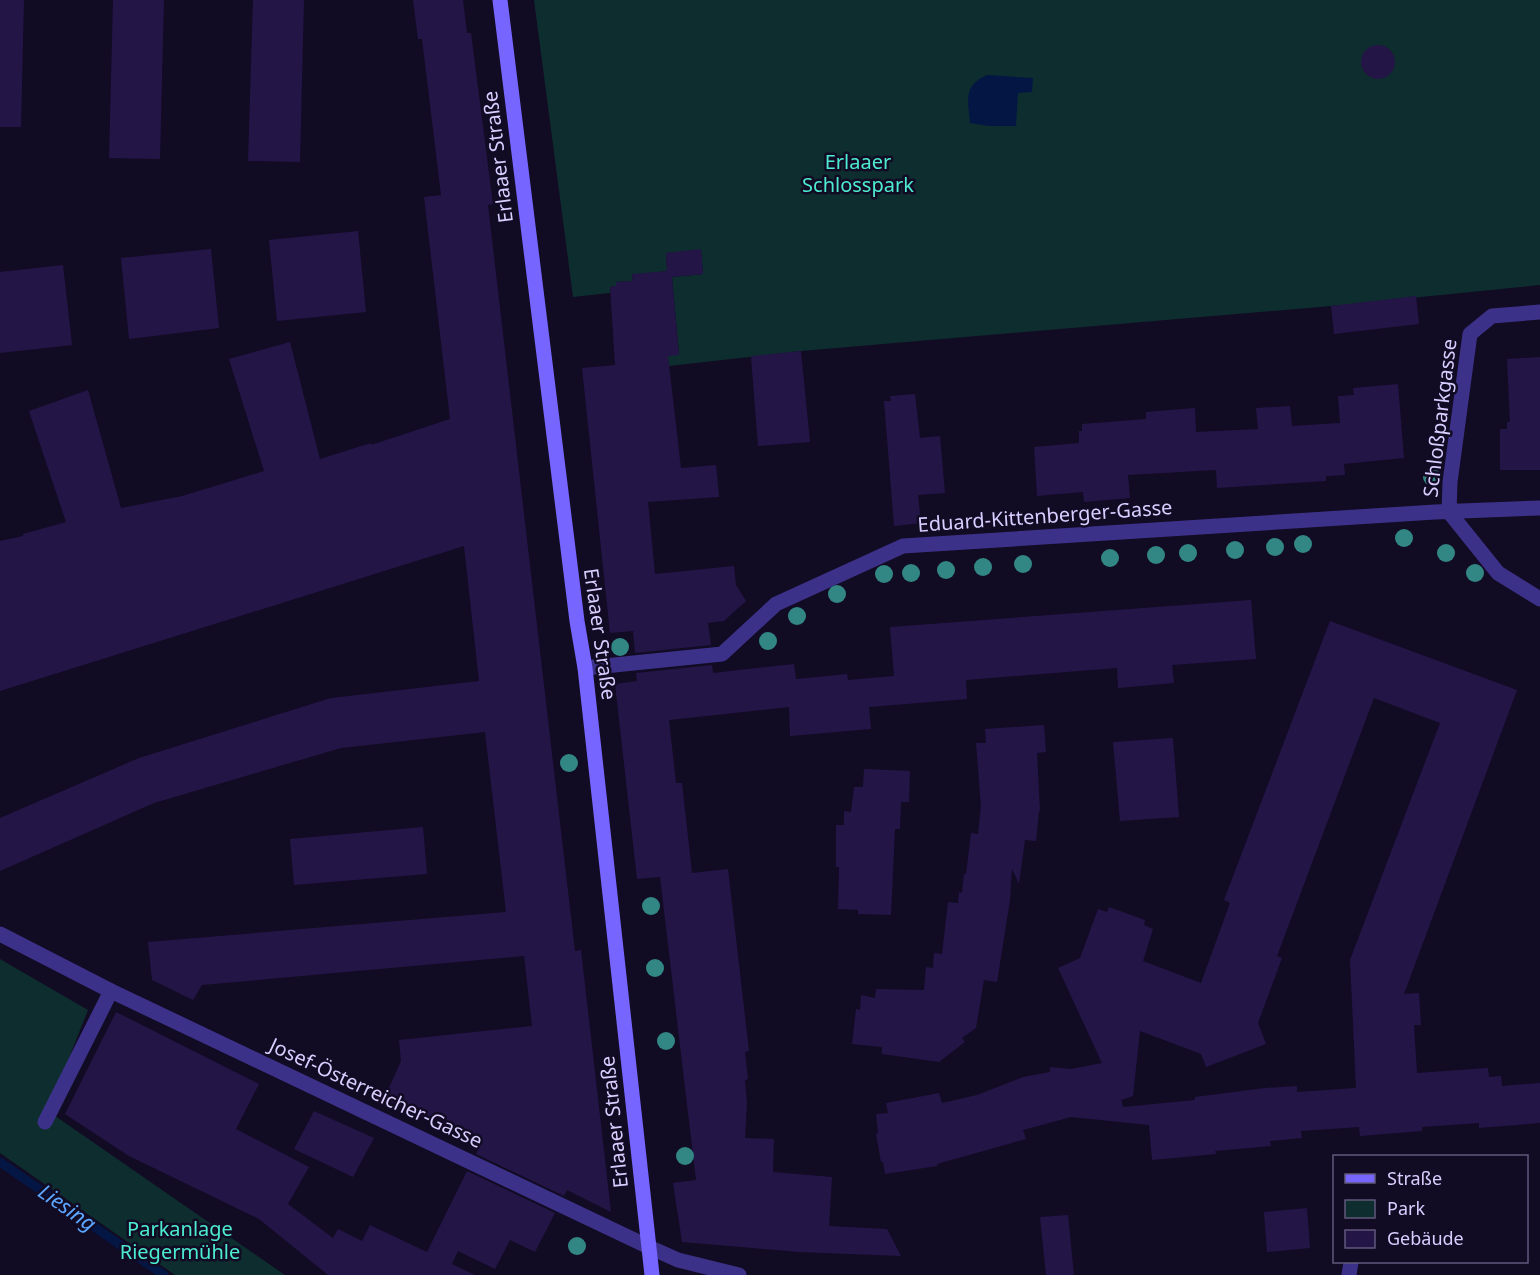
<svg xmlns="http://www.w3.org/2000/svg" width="1540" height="1275" font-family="'Noto Sans',sans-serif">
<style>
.green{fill:#0e2d2f}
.water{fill:#041644}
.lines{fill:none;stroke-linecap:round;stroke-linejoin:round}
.stream{stroke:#041644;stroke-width:9}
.building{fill:#241547;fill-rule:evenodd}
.service{stroke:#3c3188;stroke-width:15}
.minor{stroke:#3c3188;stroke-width:15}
.secondary{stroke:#7765ff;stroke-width:15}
.tree{fill:#328784}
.labels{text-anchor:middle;stroke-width:5;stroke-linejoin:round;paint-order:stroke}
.street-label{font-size:20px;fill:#d8ceff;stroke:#120b24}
.park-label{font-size:20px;fill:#4decd2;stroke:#120b24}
.water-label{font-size:21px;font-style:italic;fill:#5ca6ff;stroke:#120b24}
</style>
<rect width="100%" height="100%" fill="#120b24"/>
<path class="green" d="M534,0H1540V285L1331,306L801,351L669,366L668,360L663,356L679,354L672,277L703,274L701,250L666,253L667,271L632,275L633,281L616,282V286L610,287V293L573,297Z
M0,959L88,1010L48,1111L285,1275H175L0,1153Z"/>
<path class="water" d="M987,75L1033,78L1032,92L1018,93L1016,126H989L970,123C968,100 963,86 987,75Z"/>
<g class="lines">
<path class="stream" d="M0,1162L164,1275"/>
</g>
<path class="building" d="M0,0H24L21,127H0Z
M113,0H164L160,159L109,158Z
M253,0H304L300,162L248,161Z
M413,0H463L467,33H471L491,189L493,204L488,205L575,951L581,950L611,1212L567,1190L564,1196L476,1154L480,1145L384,1099L401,1061L399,1040L532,1026L524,956L202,985L193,1000L152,980L148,942L506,912L485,732L341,748L154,803L0,871V818L139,758L331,698L479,681L464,546L0,691V541L23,536V534L66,522L29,411L88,390L121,508L182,496L264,471L229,359L290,342L320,459L371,443V445L450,419L424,197L441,195L422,39H418Z
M1361 62a17 17 0 1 1 34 0a17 17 0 1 1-34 0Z
M358,231L366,312L277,321L269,240Z
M211,249L219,328L129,339L121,258Z
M701,249L703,274L672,277L679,355L668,356L681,468L716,465L719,497L648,502L655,574L734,566L736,585L746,601L724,621L708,623L711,645L635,653L633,631L610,633L582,368L615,365L610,287L616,286V282L633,281L632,274L667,271L666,253Z
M63,265L72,345L0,353V272Z
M1416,296L1419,324L1334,334L1331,306Z
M801,351L810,442L758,446L751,356Z
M1540,357V470H1500V429H1507V422H1510L1507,359Z
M1398,384L1404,458L1344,464L1345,475L1326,476V481L1217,488L1216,470L1128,475L1130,498L1084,502L1083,492L1037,496L1034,447L1079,443V431H1082V424L1146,419V412L1195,408L1196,432L1258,429L1256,408L1290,406L1292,426L1340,423L1338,396L1354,395L1353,388Z
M915,394L920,438L940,436L945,493L918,495L921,523L894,526L884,401H891L890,396Z
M1251,600L1256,659L1172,665L1174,683L1118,688L1117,668L966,680L967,699L869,707L871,729L790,736L789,707L669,720L676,783H682L692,873L728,869L749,1051L745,1052L748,1079L745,1080L747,1103L745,1138L774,1139L773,1172L832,1177L829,1226L887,1229L901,1256L799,1252L682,1242L673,1183L696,1180L660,877L637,879L615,684L637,681L636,673L712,665L713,673L794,664L796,679L847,674L848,680L894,676L890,627Z
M1330,621L1517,690L1404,994L1419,993L1421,1025H1414L1417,1073L1488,1068L1489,1077L1501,1076L1502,1086L1540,1083V1123L1479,1128V1123L1422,1127V1131L1360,1136L1359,1127L1301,1131L1302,1138L1270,1141L1271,1146L1215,1151L1216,1154L1152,1160L1149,1125L1071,1117L1023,1130L1026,1139L937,1164V1166L885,1174L883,1162H881L876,1134L878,1133L876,1114L888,1113L886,1103L939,1093L942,1103L977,1095L1023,1077L1050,1072V1067L1071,1069L1102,1063L1058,968L1080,958L1098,909L1107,912L1109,907L1145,920L1144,925L1153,929L1143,961L1201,983L1230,903L1224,900ZM1374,698L1440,723L1350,960L1356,1088L1297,1092V1086L1265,1088L1195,1097V1100L1123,1107L1121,1100L1133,1096L1140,1031L1201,1054L1206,1067L1266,1044L1258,1023L1282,958L1277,956Z
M1044,725L1046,752L1037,753L1040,811H1039L1036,841L1025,840L1019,884L1012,869L1010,900L997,982L984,980L976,1028L962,1038L965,1042L939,1062L882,1054V1047L852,1044L856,1009L860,1010L861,995L875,998L876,989L924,990L926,967L933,968L934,953L942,954L948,902L958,903L959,892L962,893L964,874H966L971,833L978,834L981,806L976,743H986L985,729Z
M1173,738L1179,817L1120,821L1113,742Z
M864,769L910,771L909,802H901L900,829H895L891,915L858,914V910L838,909L839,867H836V825H844V811L851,812L854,787H863Z
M423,827L427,874L294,885L290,839Z
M116,1012L259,1084L236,1129L309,1167L288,1204L333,1238L338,1229L362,1241L370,1225L427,1252L467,1171L555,1213L535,1252L510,1240L495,1269L458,1251L452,1264L475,1275H328L259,1219L129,1156L65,1114Z
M314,1111L374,1138L353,1177L294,1149Z
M1307,1208L1310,1248L1267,1252L1264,1212Z
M1068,1215L1074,1275H1046L1040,1217Z"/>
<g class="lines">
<path class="service" d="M45,1122L111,991"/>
<path class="minor" d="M1449,512L1450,482L1470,334L1492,316L1540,312
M1449,512L1498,573L1540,599
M585,668L722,654L776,604L903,546L1435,512L1540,508
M0,934L111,991L649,1247L678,1260L739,1275
M1349,1275L1351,1262"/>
<path class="secondary" d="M500,0L577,621L585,668L652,1275"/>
</g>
<g class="tree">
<circle cx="1432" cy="477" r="9"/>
<circle cx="1404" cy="538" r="9"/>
<circle cx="1303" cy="544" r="9"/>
<circle cx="1275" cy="547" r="9"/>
<circle cx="1235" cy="550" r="9"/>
<circle cx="1188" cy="553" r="9"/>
<circle cx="1446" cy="553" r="9"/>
<circle cx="1156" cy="555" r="9"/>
<circle cx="1110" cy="558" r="9"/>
<circle cx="1023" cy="564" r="9"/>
<circle cx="983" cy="567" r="9"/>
<circle cx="946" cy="570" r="9"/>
<circle cx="911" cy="573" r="9"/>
<circle cx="1475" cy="573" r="9"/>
<circle cx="884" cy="574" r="9"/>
<circle cx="837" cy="594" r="9"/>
<circle cx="797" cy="616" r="9"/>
<circle cx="768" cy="641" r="9"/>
<circle cx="620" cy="647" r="9"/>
<circle cx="569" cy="763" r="9"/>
<circle cx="651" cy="906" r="9"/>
<circle cx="655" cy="968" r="9"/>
<circle cx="666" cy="1041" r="9"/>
<circle cx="685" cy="1156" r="9"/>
<circle cx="577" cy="1246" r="9"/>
</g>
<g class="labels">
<g class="street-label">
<text transform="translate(498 157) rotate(-97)" y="7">Erlaaer Straße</text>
<text transform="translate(1440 418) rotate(-83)" y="7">Schloßparkgasse</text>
<text transform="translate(1045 516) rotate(-4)" y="7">Eduard-Kittenberger-Gasse</text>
<text transform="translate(600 634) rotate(82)" y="7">Erlaaer Straße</text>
<text transform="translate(376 1093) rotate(25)" y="7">Josef-Österreicher-Gasse</text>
<text transform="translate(614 1122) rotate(-96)" y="7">Erlaaer Straße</text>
</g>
<g class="park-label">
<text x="858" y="169">Erlaaer<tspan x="858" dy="23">Schlosspark</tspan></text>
<text x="180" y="1236">Parkanlage<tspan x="180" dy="23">Riegermühle</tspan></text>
</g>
<g class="water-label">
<text transform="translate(67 1208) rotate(35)" y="7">Liesing</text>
</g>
</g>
<rect x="1333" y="1155" width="195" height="108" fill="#120b24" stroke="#61597c" stroke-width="1.5"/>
<rect x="1345" y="1174" width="30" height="9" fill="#7765ff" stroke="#61597c" stroke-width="1.5"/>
<text x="1387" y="1185" font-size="18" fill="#d8ceff">Straße</text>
<rect x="1345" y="1200" width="30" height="18" fill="#0e2d2f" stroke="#61597c" stroke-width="1.5"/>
<text x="1387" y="1215" font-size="18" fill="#d8ceff">Park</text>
<rect x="1345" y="1230" width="30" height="18" fill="#241547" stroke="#61597c" stroke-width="1.5"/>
<text x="1387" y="1245" font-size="18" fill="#d8ceff">Gebäude</text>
</svg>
